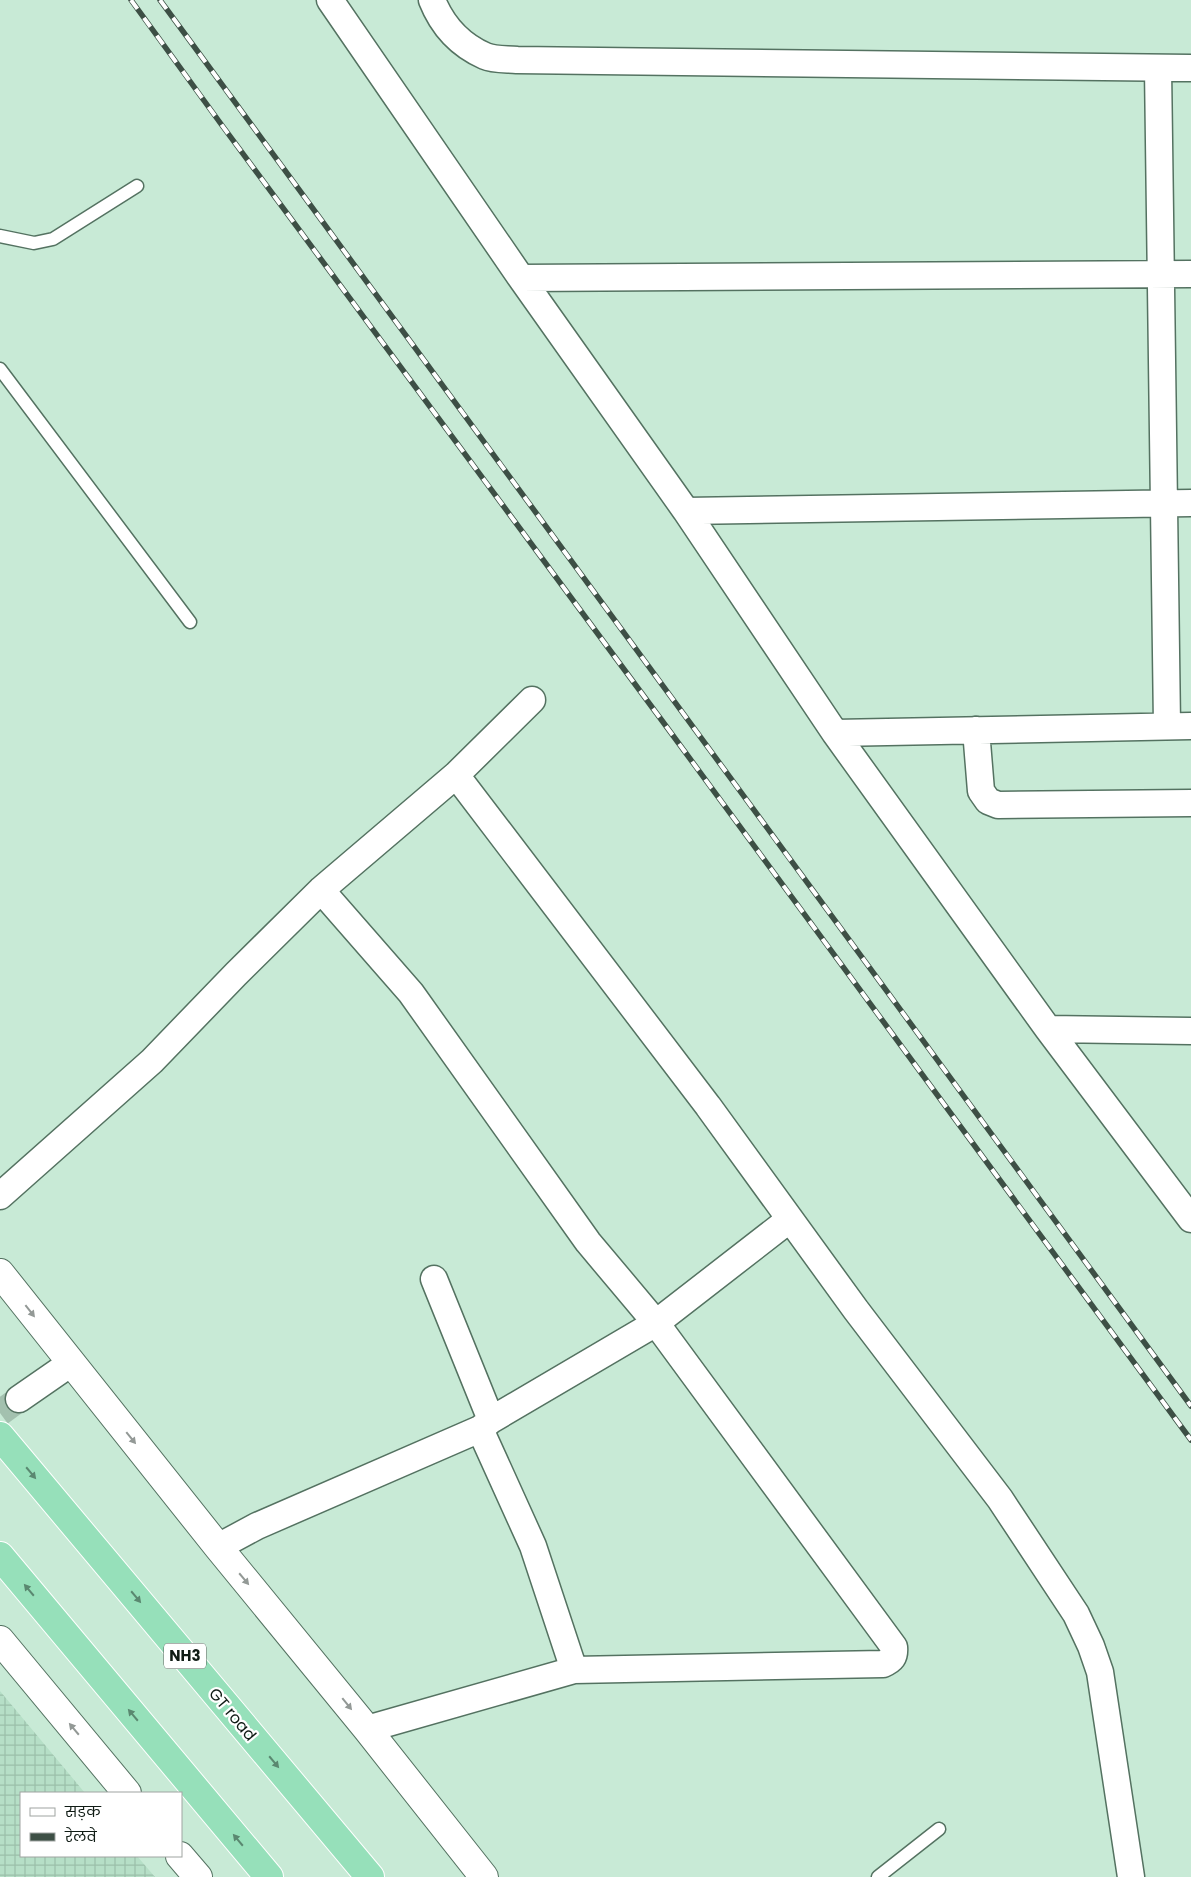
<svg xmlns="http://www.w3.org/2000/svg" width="1191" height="1877" font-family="Poppins,'Noto Sans Devanagari',sans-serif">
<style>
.industrial{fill:url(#industrial-grid)}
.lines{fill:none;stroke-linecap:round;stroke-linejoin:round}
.minor-tunnel{stroke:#a3c1af;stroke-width:26;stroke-dasharray:26 13;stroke-linecap:butt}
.service-casing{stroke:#547261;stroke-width:15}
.minor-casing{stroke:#547261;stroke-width:29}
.secondary-casing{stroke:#547261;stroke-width:30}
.trunk-casing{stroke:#fff;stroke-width:30}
.service{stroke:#fff;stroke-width:12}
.minor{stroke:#fff;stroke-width:26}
.secondary{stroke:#fff;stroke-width:28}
.trunk{stroke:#96e0ba;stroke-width:28}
.rail-casing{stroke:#3d4f45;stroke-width:5.5}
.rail{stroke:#fff;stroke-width:4;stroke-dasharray:11;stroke-linecap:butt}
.oneway{fill:#939996}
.oneway2{fill:#5a8870}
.labels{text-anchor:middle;stroke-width:4.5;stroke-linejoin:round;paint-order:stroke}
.shield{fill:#fff;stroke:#58605b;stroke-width:1}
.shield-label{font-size:15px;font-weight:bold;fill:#101c15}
.street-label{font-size:16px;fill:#101c15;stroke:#fff}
</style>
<defs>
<pattern id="industrial-grid" width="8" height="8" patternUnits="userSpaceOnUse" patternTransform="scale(1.25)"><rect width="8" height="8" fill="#b6dfc7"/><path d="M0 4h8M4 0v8" fill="none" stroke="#9bbfaa"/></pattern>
</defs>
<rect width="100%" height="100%" fill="#c8ead6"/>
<path class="industrial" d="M0,1691L85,1793H21V1856H137L155,1877H0Z"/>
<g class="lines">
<path class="minor-tunnel" d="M0,1413L19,1399"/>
<defs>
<path id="service" d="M0,236L34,243L53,239L137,186
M0,369L190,622
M878,1877L939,1829"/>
<path id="minor" d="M330,0L521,278L686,511L835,733L1048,1029L1191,1219
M432,0C442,25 460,45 485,56C494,60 507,59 517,60L1191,68
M1158,68C1160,287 1165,506 1167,725
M521,278L1191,274
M686,511L1191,503
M976,730L981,791L988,801L998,805L1191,803
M835,733L1191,726
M456,775L708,1106L856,1310L1000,1499L1076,1614L1091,1646L1100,1672L1131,1877
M321,890L411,993L588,1242L656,1323L894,1647C895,1657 892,1660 883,1664L574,1670L367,1729
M1048,1029L1191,1031
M0,1196L152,1061L236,974L321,890L456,775L532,700
M434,1279L491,1420
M19,1399L71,1363
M480,1429L533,1546L574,1670
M218,1547L257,1526L480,1429L491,1420L656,1323L790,1219"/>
<path id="secondary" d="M0,1273L218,1547L367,1729L484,1877
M0,1640L127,1793
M180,1856L198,1877"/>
<path id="trunk" d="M0,1436L370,1877
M0,1556L269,1877"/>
</defs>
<use href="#service" class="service-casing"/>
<use href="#minor" class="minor-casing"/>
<use href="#secondary" class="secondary-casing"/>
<use href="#trunk" class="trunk-casing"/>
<use href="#service" class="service"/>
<use href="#minor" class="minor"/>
<use href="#secondary" class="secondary"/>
<use href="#trunk" class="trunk"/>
<defs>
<path id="rail" d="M131,0L221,124L663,722L1191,1440
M160,0L1191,1406"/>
</defs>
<use href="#rail" class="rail-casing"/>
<use href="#rail" class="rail"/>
</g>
<defs><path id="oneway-solid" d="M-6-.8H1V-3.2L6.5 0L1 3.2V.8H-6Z" transform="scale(1.25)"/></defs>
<g class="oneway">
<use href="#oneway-solid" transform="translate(30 1311) rotate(52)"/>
<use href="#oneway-solid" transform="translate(131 1438) rotate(51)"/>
<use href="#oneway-solid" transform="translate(244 1579) rotate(50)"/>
<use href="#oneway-solid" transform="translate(347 1704) rotate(51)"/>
<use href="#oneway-solid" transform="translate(74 1729) rotate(-130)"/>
</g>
<g class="oneway2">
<use href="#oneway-solid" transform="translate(31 1473) rotate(50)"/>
<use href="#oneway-solid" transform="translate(29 1590) rotate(-130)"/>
<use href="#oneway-solid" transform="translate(136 1597) rotate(50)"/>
<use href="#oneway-solid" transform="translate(133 1715) rotate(-130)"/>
<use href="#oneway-solid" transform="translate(274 1762) rotate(50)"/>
<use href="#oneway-solid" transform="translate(238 1840) rotate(-130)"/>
</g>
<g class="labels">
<rect class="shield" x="164" y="1643.5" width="42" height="25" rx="4"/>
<g class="shield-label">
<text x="185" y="1661">NH3</text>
</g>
<g class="street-label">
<text transform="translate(233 1714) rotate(50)" y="6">GT road</text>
</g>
</g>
<rect x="20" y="1792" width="162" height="65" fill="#ffffff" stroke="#9fa4a1"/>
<rect x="30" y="1808" width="25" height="8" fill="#ffffff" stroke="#9fa4a1"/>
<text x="65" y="1817" font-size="15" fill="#101c15">सड़क</text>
<rect x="30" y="1833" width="25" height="8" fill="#3d4f45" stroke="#9fa4a1"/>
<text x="65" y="1842" font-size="15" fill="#101c15">रेलवे</text>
</svg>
